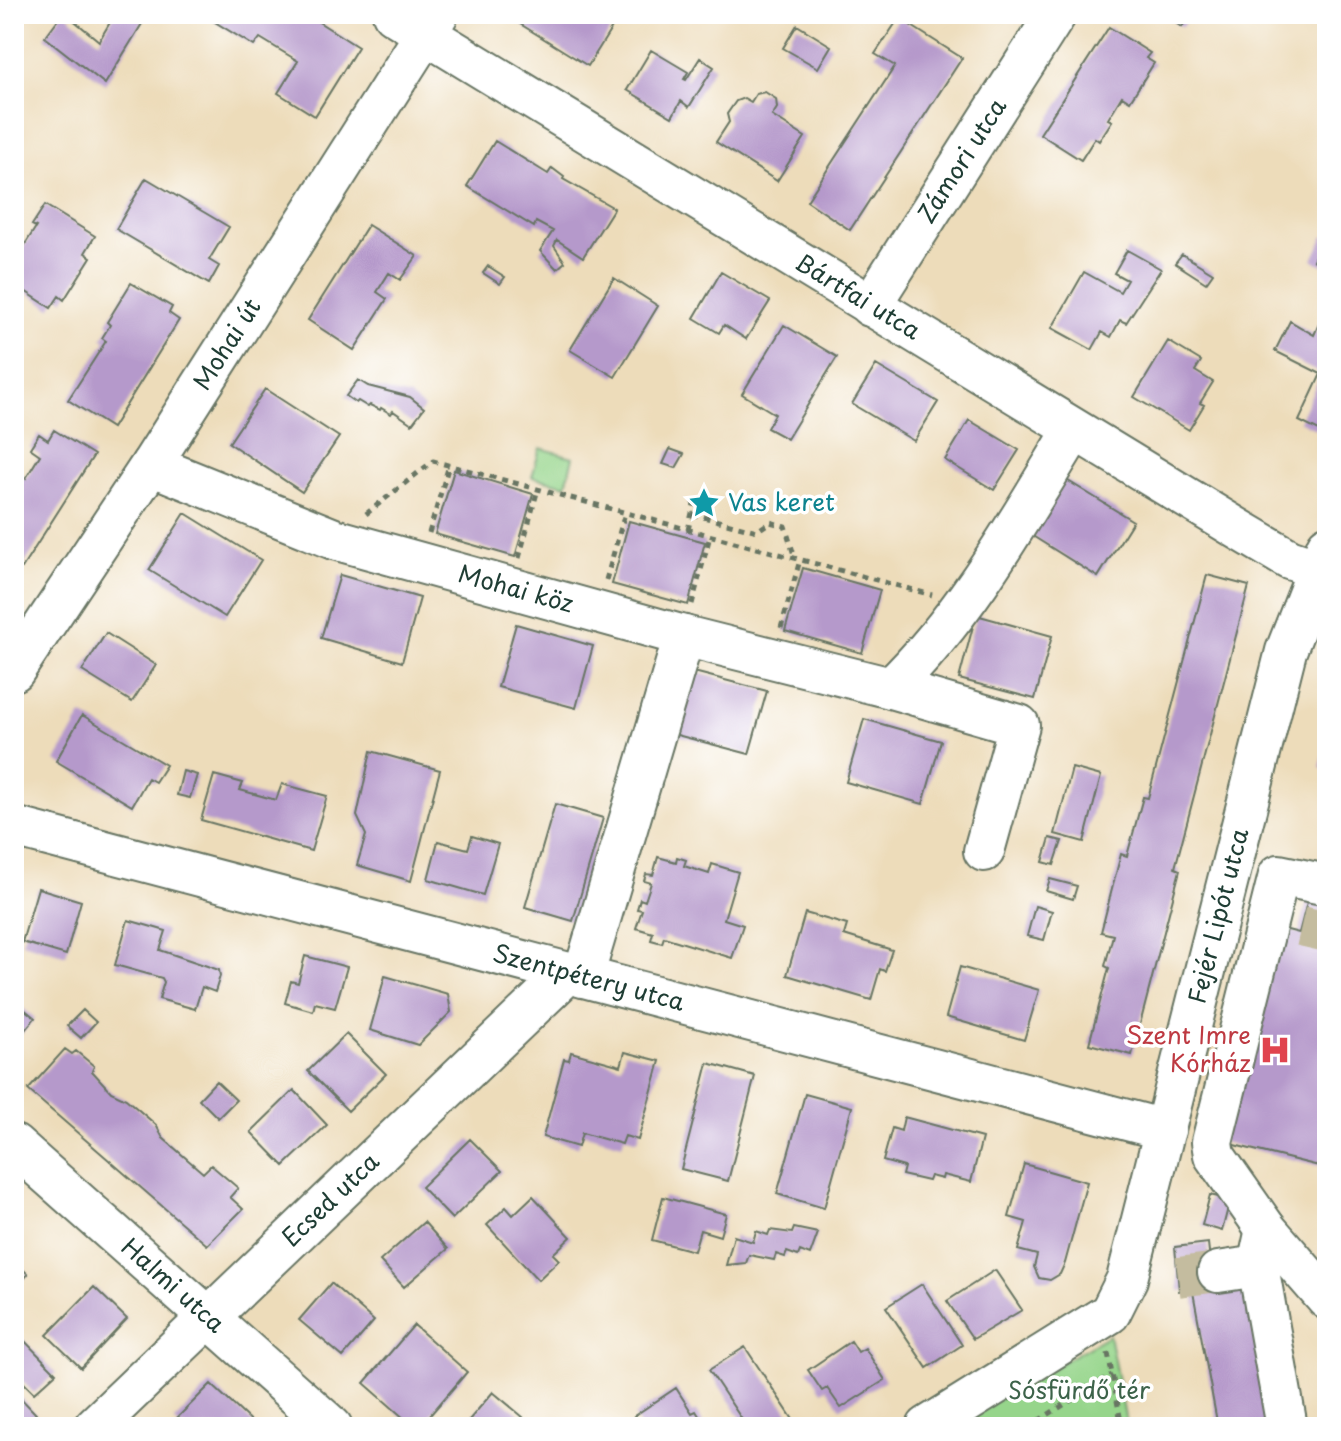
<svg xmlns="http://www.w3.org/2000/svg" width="1341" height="1441" font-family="'Playpen Sans',sans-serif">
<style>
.green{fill:#96d58b;stroke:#5a8960;stroke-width:2}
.building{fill:#b599cb}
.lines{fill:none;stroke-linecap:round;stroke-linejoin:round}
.minor-tunnel{stroke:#c4bc9f;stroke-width:40;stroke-dasharray:40 20;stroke-linecap:butt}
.minor-casing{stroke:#677563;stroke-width:44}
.path{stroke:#677563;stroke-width:5;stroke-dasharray:6 6;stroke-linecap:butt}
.minor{stroke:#fff;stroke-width:40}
.labels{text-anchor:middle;stroke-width:7;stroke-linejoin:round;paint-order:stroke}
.street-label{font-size:24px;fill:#1f3d34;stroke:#fff}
.culture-label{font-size:24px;fill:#0d838f;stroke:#fff;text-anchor:start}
.health-label{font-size:24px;fill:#be3a42;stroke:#fff;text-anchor:end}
.park-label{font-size:24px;fill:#3d634a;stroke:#fff}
</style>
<rect width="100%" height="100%" fill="#fff"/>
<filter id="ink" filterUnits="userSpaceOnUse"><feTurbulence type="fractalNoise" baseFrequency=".0125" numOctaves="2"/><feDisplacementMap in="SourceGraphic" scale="16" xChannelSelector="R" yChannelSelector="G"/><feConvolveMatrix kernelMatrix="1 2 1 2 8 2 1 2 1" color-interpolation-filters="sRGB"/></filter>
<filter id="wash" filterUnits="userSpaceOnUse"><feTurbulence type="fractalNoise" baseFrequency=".006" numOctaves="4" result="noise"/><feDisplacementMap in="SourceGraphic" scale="32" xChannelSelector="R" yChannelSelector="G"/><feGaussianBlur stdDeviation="1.8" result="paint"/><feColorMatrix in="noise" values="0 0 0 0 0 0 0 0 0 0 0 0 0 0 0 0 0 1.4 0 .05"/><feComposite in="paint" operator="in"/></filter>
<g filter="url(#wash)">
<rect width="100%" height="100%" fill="#eddcba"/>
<path class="green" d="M540,448L573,457L566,485L532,477Z
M1109,1335L1127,1427H950Z"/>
<g id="blocks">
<path class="building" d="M62,14H66L99,41L115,14H148L105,84L45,37Z
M202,14H306L358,47L315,116L278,93L298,61L260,38L254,46Z
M504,14H595L613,26L588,66Z
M1161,14H1190L1182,27Z
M899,18L962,58L850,230L807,201L895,66L875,54Z
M797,25L831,46L818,68L783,48Z
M1109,27L1150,53L1146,58L1154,63L1130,101L1122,96L1108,119L1112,121L1099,141L1095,138L1081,160L1040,134Z
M651,50L688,72L684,79L686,80L700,58L714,67L689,107L681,101L672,117L627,90Z
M765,92L776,99L777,108L772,116L805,137L777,181L716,142L729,122L727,114L736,101L744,98L751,102L756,94Z
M495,141L548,174L552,168L564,177L563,179L614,208L583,257L557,240L554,246L565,262L557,269L540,251L553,231L536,222L534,227L467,186Z
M146,178L229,227L209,260L219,266L209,284L116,229Z
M45,205L95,236L85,253L91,257L64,300L59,296L51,308L14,284V262L36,227L32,225Z
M368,225L417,256L400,280L389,273L377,292L387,299L354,350L308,320Z
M1324,236L1327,238V267L1313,260Z
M1127,250L1161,269L1126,323L1120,320L1111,337L1102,332L1092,350L1052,328L1084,272L1120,292L1127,280L1114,273Z
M1182,254L1213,273L1206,283L1175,263Z
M488,266L505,277L500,284L483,273Z
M721,272L770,301L746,339L724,325L719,333L694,318Z
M614,278L658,306L615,377L570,350Z
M131,283L172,307L169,313L179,320L112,428L68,400L106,341L102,338L110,325L107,322Z
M1327,306V420L1321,432L1299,421L1321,374L1275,351L1290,321L1314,335Z
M784,325L837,357L787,439L767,428L775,414L742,394Z
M1168,341L1201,361L1195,371L1213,382L1200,403L1204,405L1189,430L1134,397Z
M876,365L938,402L914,441L852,404Z
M358,380L368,386L410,397L424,408L412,424L393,411L391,414L381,408L380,410L370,405L368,407L358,401L356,403L346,396Z
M265,389L339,437L302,492L229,443Z
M969,420L1019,450L994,490L945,460Z
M54,430L94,455L22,568L14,564V470L26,478L40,455L30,448L39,434L48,440Z
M670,449L684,454L676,468L663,464Z
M454,470L533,494L515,557L435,534Z
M1065,479L1133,521L1098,577L1031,535Z
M185,513L261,560L225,617L149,570Z
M629,521L705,542L688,605L612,584Z
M803,568L880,590L862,653L785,631Z
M340,575L420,598L402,662L321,638Z
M1207,575L1249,586L1175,868L1180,870L1132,1055L1089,1044L1109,968L1105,966L1113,935L1101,932L1121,854L1127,856L1143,797L1148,798Z
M976,615L1052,636L1035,699L959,679Z
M516,624L593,646L576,708L498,687Z
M106,633L156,665L132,702L82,671Z
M690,671L767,691L749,754L673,734Z
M82,715L166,765L155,782L148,778L132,806L56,761Z
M864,719L941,741L923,804L846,782Z
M1326,744H1327V770L1320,768Z
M371,751L440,770L411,881L357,865L366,835L357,816Z
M1072,768L1101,776L1084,842L1055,834Z
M183,771L197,775L190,798L177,795Z
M214,775L243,783L240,790L276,800L282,784L327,796L311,851L201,820Z
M555,804L603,818L573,921L525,907Z
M472,836L498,844L483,895L428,879L438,841L468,849Z
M1050,838L1062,841L1054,865L1043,862Z
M658,857L676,862L677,857L686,860L684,866L709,874L712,864L738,872L724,919L743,925L732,958L664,937L662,943L651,940L653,933L636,928L642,910L637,909L640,899L645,901L651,883L644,881L646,874L653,875Z
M1050,879L1077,886L1073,899L1046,891Z
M38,888L81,901L66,955L22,942Z
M1308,898L1327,902V1133L1319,1166L1222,1142L1276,927L1299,933Z
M1035,906L1052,911L1044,940L1027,936Z
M805,913L847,925L844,935L892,950L885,971L880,969L871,1000L787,975Z
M128,920L166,931L160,950L219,970L220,976L215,992L202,987L195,1009L159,999L164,982L162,978L115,965Z
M305,956L347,967L335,1008L315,1003L313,1011L285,1003L291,981L298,983Z
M960,967L1039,990L1024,1040L946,1017Z
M385,976L448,994L451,1012L418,1045L370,1030Z
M14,1001L35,1018L14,1043Z
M83,1010L96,1022L81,1038L67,1026Z
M346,1034L386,1074L348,1111L308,1071Z
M65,1049L72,1054L76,1051L94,1066L92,1071L111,1092L126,1099L156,1125L163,1138L203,1173L211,1165L238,1188L230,1197L243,1209L207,1245L28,1090Z
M571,1052L621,1066L625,1052L660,1061L638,1140L625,1136L622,1144L582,1133L578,1147L543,1137L564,1059L569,1060Z
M708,1063L755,1076L728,1181L681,1169Z
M216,1081L236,1100L218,1118L199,1099Z
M294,1090L327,1125L284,1166L251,1132Z
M805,1094L852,1107L824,1208L777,1194Z
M904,1117L982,1138L971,1182L943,1175L942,1179L930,1176L928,1181L902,1175L904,1167L883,1161L892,1128L901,1131Z
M470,1139L502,1171L452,1219L421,1187Z
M1024,1164L1087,1182L1065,1263L1060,1274L1050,1280L1039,1278L1034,1267L1037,1255L1018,1250L1026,1222L1009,1217Z
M1210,1195L1230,1200L1222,1231L1202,1225Z
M533,1196L571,1237L553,1254L559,1260L538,1280L487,1225L506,1207L513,1215Z
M663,1197L726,1214L720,1236L700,1230L694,1251L652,1240Z
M424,1222L448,1249L404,1287L380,1261Z
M794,1228L818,1233L810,1255L800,1251L798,1256L787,1252L785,1257L776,1254L774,1260L749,1255L746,1263L726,1265L734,1236L753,1242L756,1231L768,1235L770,1230L792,1233Z
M1208,1243L1210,1261L1245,1283L1272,1427H1218L1193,1292L1213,1288L1179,1291L1175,1247Z
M14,1261L28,1274L14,1291Z
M995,1270L1022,1310L973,1339L947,1301Z
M331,1283L374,1321L343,1357L299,1320Z
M922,1284L962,1345L927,1368L886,1307Z
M94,1287L127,1319L81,1368L47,1335Z
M414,1325L467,1372L420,1427H414L364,1383Z
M14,1330L56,1373L34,1393L14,1373Z
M851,1341L858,1352L865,1348L885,1380L841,1408L827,1388L822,1391L808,1370Z
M745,1347L798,1427H747L709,1370Z
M211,1384L257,1427H180L174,1421Z
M676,1388L692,1413L696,1411L706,1427H641L634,1416Z
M14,1391L36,1414L23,1427H14Z
M493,1392L523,1417L514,1427H463Z"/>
</g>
</g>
<g filter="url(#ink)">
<use href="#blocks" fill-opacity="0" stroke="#677563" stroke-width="2"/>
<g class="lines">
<path class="minor-tunnel" d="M1301,926L1327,932
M1178,1277L1218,1272"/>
<defs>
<g id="minor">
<path id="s1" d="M393,14L1235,527L1289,559L1327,572"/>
<path id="s2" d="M870,306L1056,14"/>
<path id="s3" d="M151,465L334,539L684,636L891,688L1019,725L984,851"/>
<path id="s4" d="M14,671L151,465L438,14"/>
<path d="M891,688C967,614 1019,520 1074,430"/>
<path id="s5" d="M14,827L1165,1130"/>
<path d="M1327,885L1279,875L1212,1142L1214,1155L1266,1229L1327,1299"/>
<path d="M583,977L684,636"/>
<path id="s6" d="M14,1145L332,1427"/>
<path d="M1266,1229L1258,1266L1287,1427"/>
<path d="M1218,1272L1258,1266"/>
<path id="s7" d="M94,1427L568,973"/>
<path id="s8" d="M927,1427L1110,1313L1127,1279L1286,651L1327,546"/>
</g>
</defs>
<use href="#minor" class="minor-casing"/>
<path class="path" d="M366,514L433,461L932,595
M692,514L757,531L770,522L785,526L795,558
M688,530L695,500
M429,533L449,465
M519,558L538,489
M606,580L625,513
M692,604L710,536
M781,628L800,560
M1108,1353L1122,1427
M1028,1427L1112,1375"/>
<use href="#minor" class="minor"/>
</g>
</g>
<defs>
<symbol id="sight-bare" viewBox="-9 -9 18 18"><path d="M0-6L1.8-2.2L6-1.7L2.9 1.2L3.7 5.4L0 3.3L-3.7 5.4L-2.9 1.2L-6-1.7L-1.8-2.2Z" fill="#0f9aa8" stroke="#fff" stroke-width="2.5" paint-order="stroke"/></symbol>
<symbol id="hospital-bare" viewBox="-9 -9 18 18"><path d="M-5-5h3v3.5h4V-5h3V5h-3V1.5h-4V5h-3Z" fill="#e0444e" stroke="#fff" stroke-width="2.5" paint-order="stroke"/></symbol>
</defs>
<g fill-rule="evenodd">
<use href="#sight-bare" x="682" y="481" width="44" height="44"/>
<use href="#hospital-bare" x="1253" y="1028" width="44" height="44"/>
</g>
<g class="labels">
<g class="street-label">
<text dy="8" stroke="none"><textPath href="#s2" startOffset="172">Zámori utca</textPath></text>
<text dy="8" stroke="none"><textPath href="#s1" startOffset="544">Bártfai utca</textPath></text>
<text dy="8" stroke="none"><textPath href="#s4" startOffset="390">Mohai út</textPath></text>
<text dy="8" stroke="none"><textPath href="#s3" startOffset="386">Mohai köz</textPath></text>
<text dy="8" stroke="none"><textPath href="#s8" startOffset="628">Fejér Lipót utca</textPath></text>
<text dy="8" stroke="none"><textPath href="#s5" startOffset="594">Szentpétery utca</textPath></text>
<text dy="8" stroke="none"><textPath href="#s7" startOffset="328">Ecsed utca</textPath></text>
<text dy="8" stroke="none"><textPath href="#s6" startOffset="212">Halmi utca</textPath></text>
</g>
<g class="culture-label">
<text x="728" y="511">Vas keret</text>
</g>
<g class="health-label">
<text x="1251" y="1044">Szent Imre<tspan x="1251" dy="28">Kórház</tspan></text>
</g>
<g class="park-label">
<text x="1079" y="1399">Sósfürdő tér</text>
</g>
</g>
<rect width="1341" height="1441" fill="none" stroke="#fff" stroke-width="48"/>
</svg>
